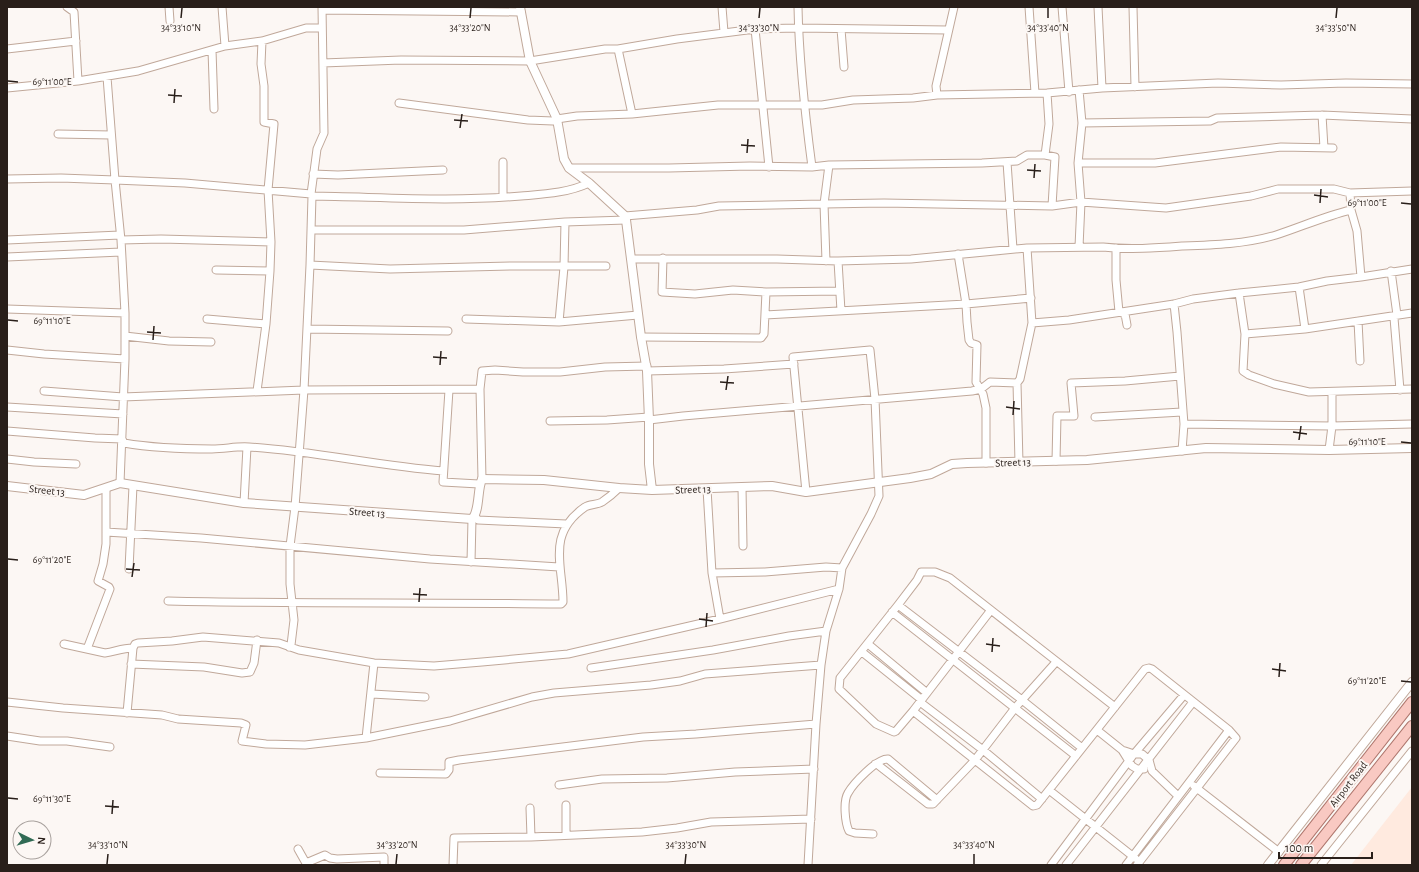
<svg xmlns="http://www.w3.org/2000/svg" width="1419" height="872" font-family="'Alegreya Sans',sans-serif">
<style>
.built{fill:#ffeadf}
.lines{fill:none;stroke-linecap:round;stroke-linejoin:round}
.minor-casing{stroke:#c0a89a;stroke-width:9}
.tertiary-casing{stroke:#c0a89a;stroke-width:10}
.primary-casing{stroke:#ae766d;stroke-width:12}
.minor{stroke:#fff;stroke-width:7}
.tertiary{stroke:#fff;stroke-width:8}
.primary{stroke:#f9c9c2;stroke-width:10}
.ticks{fill:none;stroke:#291f1a;stroke-width:1.5}
.labels{text-anchor:middle;stroke-width:4;stroke-linejoin:round;paint-order:stroke}
.street-label{font-size:11px;fill:#291f1a;stroke:#fcf7f4}
.ticks-label{font-size:10px;text-anchor:middle;fill:#291f1a;stroke:#fcf7f4;stroke-width:4;stroke-linejoin:round;paint-order:stroke}
</style>
<rect width="100%" height="100%" fill="#fcf7f4"/>
<path class="built" d="M1412,787V865H1351Z"/>
<g class="lines">
<defs>
<path id="minor" d="M67,7L74,12L78,81
M169,7L170,21
M222,7L225,46
M722,7L724,32
M798,7C799,61 805,114 812,167
M1029,7L1035,93
M1062,7L1069,92
M1098,7L1102,88
M1133,7L1135,87
M322,10L521,12
M755,29L769,167
M841,29L844,67
M7,49L76,41
M618,49L632,114
M212,50L214,109
M323,63L401,60L530,61L605,49H618L677,39L755,29L798,28L948,30
M107,77L115,180L121,240L125,313V359L120,483
M7,88L78,81L138,71L225,46L262,41L306,28H322
M1079,90L1082,123L1078,163L1081,202L1079,247
M937,95L936,86L954,7
M399,103L528,120L553,121L557,119L577,116L632,114L718,105H822L853,100L913,98L937,95L1047,93L1102,88L1218,83L1281,85L1346,83L1412,84
M1322,115L1324,148
M1082,123L1210,121L1217,118L1322,115L1412,119
M58,134L111,135
M1045,155L1049,124L1047,93
M503,162V197
M1007,162L1013,249
M1078,163H1155L1281,147L1333,148
M569,168H669L750,166L812,167L829,165L982,163L1017,161L1027,155H1045L1055,157L1052,206
M313,174L338,175L443,170
M7,179L61,178L115,180L185,183L311,194
M1350,193L1351,210L1357,231L1361,277
M312,196C382,197 451,202 521,196C544,194 568,193 589,183
M625,216L697,210L719,206L824,204L884,203L1052,206L1081,202L1166,208L1251,196L1278,189H1334L1350,193L1412,191
M311,230H464L565,222L626,220
M7,240L120,235
M121,240L161,239L271,242
M1116,248V280L1119,312L1125,314L1127,325
M958,254L966,304L967,322L969,340L971,343L977,345L976,382L983,394L986,408V463
M7,257L121,252
M663,258L662,292L695,294L733,290L766,292L840,291
M632,259H777L838,261L911,259L1027,248L1103,247C1129,250 1156,248 1182,246C1213,245 1246,244 1276,235C1301,227 1325,216 1351,210
M826,261L824,204L829,165
M838,261L841,311
M310,265L390,269L510,266H606
M216,270L270,271
M1391,271L1397,315L1394,318L1400,390
M1299,287L1305,329
M1239,293L1245,334L1243,371L1249,375L1274,384L1309,392L1412,389
M1174,304L1177,332L1184,424L1182,451
M7,309L125,313
M765,315L966,304L1031,298
M207,319L266,324
M466,319L559,322L638,315
M1358,321L1360,361
M559,322L564,267L565,222
M1032,323L1069,320L1174,304L1193,299L1239,293L1299,287L1327,281L1361,277L1412,269
M307,329L448,331
M1245,334L1305,329L1412,313
M125,336L169,341L211,342
M641,337L761,338L764,334L766,292
M7,350L44,354L125,359
M647,371L724,369L794,364
M480,389L482,371L495,370L523,372H560L605,367L647,366
M449,390L443,482L479,484
M44,391L123,397L304,390L480,389L482,479
M257,391L266,324L270,271L271,242L268,190L274,124L264,122V86L261,64L262,41
M7,407L123,414
M1095,417L1182,412
M649,420L683,416L972,391L981,389L990,382L1017,383
M550,421L607,420L649,417
M1184,424L1332,426L1412,424
M7,431L95,438L122,439L124,443C153,448 183,449 212,449C225,449 237,446 249,447C314,451 378,466 443,471
M1329,450L1332,426V392
M7,459L34,462L76,464
M1056,461L1057,416H1074L1071,383L1125,381L1180,376
M1019,463L1017,383L1020,379L1032,323L1027,248
M742,487L743,546
M707,489L712,573L720,619
M806,492L793,357L870,350L875,399L879,496L871,514L842,568L839,589L826,631L821,665L816,724L808,865
M244,503L247,447
M475,516L478,520L566,524
M106,532L201,538L430,559L559,567
M471,562L472,519
M129,569L133,486
M712,573L765,572L826,567L842,568
M168,601C299,604 430,602 561,604L563,602C563,565 546,534 585,507C590,504 597,505 602,502C608,498 614,493 619,488
M898,605L1022,700L1082,748
M991,610L913,711L896,731L894,732L876,724L839,689L840,678L898,605L917,580L921,572H935L950,578L1115,707
M892,612L1076,756
M64,644L105,653C115,652 121,648 133,648
M868,644L927,693
M289,647L291,645L294,620L290,584V546L295,507L304,390L310,265L312,196L311,194L317,149L324,133L322,7
M87,649L110,589L109,587L98,581L103,564L106,544V488
M862,652L922,700
M131,664L204,667L242,673L250,672L254,663L257,640
M591,668L713,650L789,636L826,631
M372,694L425,697
M7,702L63,708L162,715L178,719L241,723L246,725L242,741L266,744L305,745L366,738L450,721L532,697L554,693L651,685L680,681L705,674L821,665
M920,702L983,750L1042,799
M913,711L1033,806L1037,805L1145,669L1149,668L1152,669L1229,730L1236,738L1137,865
M127,713L133,648L135,644L138,643L172,641L203,637L279,643L299,650L374,663L434,666L482,662L568,654L720,619L839,589
M1097,730L1122,750L1132,766L1137,769H1144
M7,736L40,741H67L110,747
M366,738L374,663
M1122,750L1134,754H1142L1149,760L1152,771L1178,796
M875,764L878,765L928,804H933L975,760L1015,708L1056,662
M380,773L446,774L449,770V762L459,760L643,737L696,734L816,724
M559,785L602,779L667,778L735,772L814,769
M1194,786L1279,852
M1049,790L1135,858
M530,808L531,837
M873,834L855,833L849,831C845,823 843,801 848,793C853,784 877,758 888,759L937,800
M566,835V805
M298,849L307,865
M306,863L325,855L330,858L337,859L384,857V865
M453,865L454,838L531,837L642,832L677,828L711,822L811,819
M1051,865L1134,754L1184,695
M1066,865L1193,702
M1126,865L1229,730
M1321,865L1412,751"/>
<path id="tertiary" d="M520,7L530,61L557,119L564,159L569,168L589,183L625,216L626,220L641,337L647,371L649,420V464L652,490
M7,486L84,495L120,483L244,503L472,519C480,511 477,490 482,479L544,480L619,488L652,490L772,486L806,492L910,478L931,474L952,464L967,463L1087,460L1206,448L1329,450L1412,448
M1268,865L1412,682"/>
<path id="primary" d="M1284,865L1412,702
M1301,865L1412,726"/>
</defs>
<use href="#minor" class="minor-casing"/>
<use href="#tertiary" class="tertiary-casing"/>
<use href="#primary" class="primary-casing"/>
<use href="#minor" class="minor"/>
<use href="#tertiary" class="tertiary"/>
<use href="#primary" class="primary"/>
</g>
<path class="ticks" d="M181,18L182,8M470,18L471,8M759,18L760,8M1048,18V8M1336,18L1337,8M8,81L18,82M168,95L182,96M174,103L175,89M454,120L468,121M460,128L462,114M741,145L755,146M747,153L748,139M1027,170L1041,171M1034,178L1035,164M1314,195L1328,197M1320,203L1321,189M1401,203L1411,204M8,320L18,321M147,332L161,333M153,340L154,326M433,357L447,358M440,365L441,351M720,382L734,383M726,390L728,376M1006,407L1020,409M1013,415L1014,401M1293,432L1307,434M1299,440L1301,426M1401,442L1411,443M8,559L18,560M126,569L140,570M132,577L134,563M413,594L427,595M419,602L420,588M699,619L713,621M706,627L707,613M986,644L1000,646M992,652L993,638M1272,669L1286,671M1279,677L1280,663M1401,681L1411,682M8,798L18,799M105,806L119,807M112,814L113,800M107,864L108,854M396,864L397,854M685,864L686,854M974,864V854"/>
<g class="labels">
<g class="street-label">
<text transform="translate(1013 462) rotate(-2)" y="4">Street 13</text>
<text transform="translate(693 489) rotate(-2)" y="4">Street 13</text>
<text transform="translate(47 490) rotate(6)" y="4">Street 13</text>
<text transform="translate(367 512) rotate(4)" y="4">Street 13</text>
<text transform="translate(1348 784) rotate(-52)" y="4">Airport Road</text>
</g>
</g>
<g class="ticks-label">
<text x="181" y="31">34°33'10"N</text>
<text x="470" y="31">34°33'20"N</text>
<text x="759" y="31">34°33'30"N</text>
<text x="1048" y="31">34°33'40"N</text>
<text x="1336" y="31">34°33'50"N</text>
<text x="52" y="85">69°11'00"E</text>
<text x="1367" y="206">69°11'00"E</text>
<text x="52" y="324">69°11'10"E</text>
<text x="1367" y="445">69°11'10"E</text>
<text x="52" y="563">69°11'20"E</text>
<text x="1367" y="684">69°11'20"E</text>
<text x="52" y="802">69°11'30"E</text>
<text x="108" y="848">34°33'10"N</text>
<text x="397" y="848">34°33'20"N</text>
<text x="686" y="848">34°33'30"N</text>
<text x="974" y="848">34°33'40"N</text>
</g>
<rect width="1419" height="872" fill="none" stroke="#291f1a" stroke-width="16"/>
<g transform="translate(32 840) rotate(95)"><circle r="19" fill="#fcf7f4" stroke="#a8a19d"/>
<path d="M0-3L7 15L0 10L-7 15Z" fill="#306a54"/>
<text y="-6" font-size="11" font-weight="bold" text-anchor="middle" fill="#291f1a">N</text>
</g>
<path d="M1279 852v6h93v-6" fill="none" stroke="#291f1a" stroke-width="2"/>
<text x="1285" y="852" font-size="12" fill="#291f1a" stroke="#fcf7f4" stroke-width="3" paint-order="stroke">100 m</text>
</svg>
